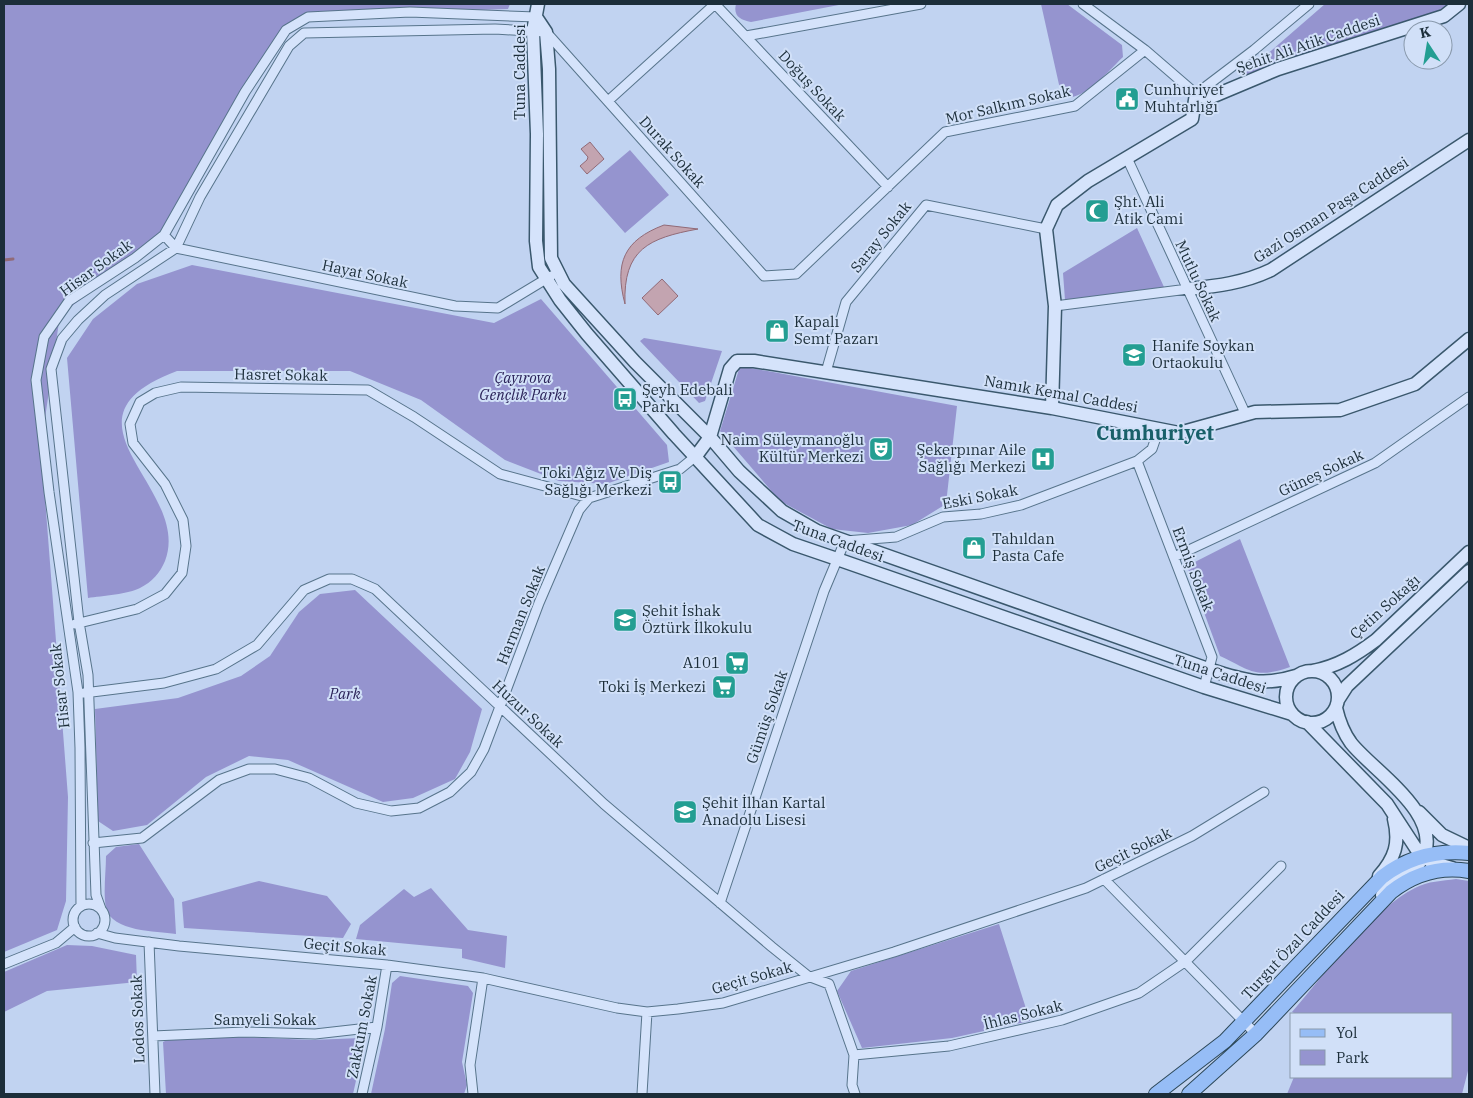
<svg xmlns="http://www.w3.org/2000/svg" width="1473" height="1098" font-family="'IBM Plex Serif',serif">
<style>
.green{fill:#9594cf}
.water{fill:#c3a4b0;stroke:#916a77}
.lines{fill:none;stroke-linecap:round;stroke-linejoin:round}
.stream{stroke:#916a77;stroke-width:3}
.street-casing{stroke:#57748b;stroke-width:11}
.secondary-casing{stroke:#3a586d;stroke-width:15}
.primary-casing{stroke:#2c4859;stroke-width:16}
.street{stroke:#d5e3fb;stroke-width:9}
.secondary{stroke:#d5e3fb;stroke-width:12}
.primary{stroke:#96bdf6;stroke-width:14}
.labels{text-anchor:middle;stroke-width:4;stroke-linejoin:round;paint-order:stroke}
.street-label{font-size:15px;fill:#1c2e3a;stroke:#d1e0f8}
.poi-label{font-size:15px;fill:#1c2e3a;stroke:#d1e0f8;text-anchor:start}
.park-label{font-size:15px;font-style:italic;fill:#2a2258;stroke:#d1e0f8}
.district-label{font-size:20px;font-weight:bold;fill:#196069;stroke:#d1e0f8}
</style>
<rect width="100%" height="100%" fill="#c1d3f1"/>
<path class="green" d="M4,4H510L508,9L308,15L284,31L162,238L60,315L41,446L68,797L66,901L57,930L4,952Z
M736,4H844L751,22C740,20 733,16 736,4Z
M1041,4H1067L1122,45L1123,57C1107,72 1086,100 1062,98Z
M1325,4H1451L1443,10L1242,76Z
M630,150L669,195L625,233L585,188Z
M1137,228L1164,287L1065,300L1063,273Z
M192,265L494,323L541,299L667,445L669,462L606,484L559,481L505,460L421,400L350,371H177C46,420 193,488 165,561C160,573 152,582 140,588C129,594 102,596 88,598L67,358L93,319L137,284Z
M644,338L722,351L705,401L699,403L640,341Z
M740,366L957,406L946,504L912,525L868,533L832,529L780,501L720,431Z
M1240,539L1290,667C1255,679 1252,671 1220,656L1187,566Z
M355,590L482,709L470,752L455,779L413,798L383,802L288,760L249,756L206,777L147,825L113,831L98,821L95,709L178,698L241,676L270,656L299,612L320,594Z
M139,844L174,899L176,934C156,931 112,932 106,908C103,892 106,872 106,856L116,847Z
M1456,879L1469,881V1067L1462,1094H1287L1294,1077H1452V1014H1296L1292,1012C1323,976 1374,908 1415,888C1428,881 1442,881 1456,879Z
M259,881L327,896L351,924L343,938L184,928L182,902Z
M431,888L468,930L507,936L505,968L462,958V949L356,939L360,925L404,889L414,897Z
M999,924L1030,1021L952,1038L862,1048L837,991L851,971Z
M67,945L92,946L136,955L137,982L47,991L4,1012V972Z
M400,976L468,986L473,993L462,1062L467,1085L464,1094H371L385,1029L392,983Z
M242,1037L311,1040L361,1038L364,1045L353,1094H166L163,1042L169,1039Z"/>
<path class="water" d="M590,142L604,159L587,174L580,166L587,160L588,157L581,149Z
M664,225L698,229C649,238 623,249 625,304C614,263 624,240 664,225Z
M662,279L678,296L658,315L642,298Z"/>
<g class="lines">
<path class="stream" d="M4,260L13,259"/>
<defs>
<path id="street" d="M1083,4L1145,50L1196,94L1254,50L1309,4
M746,36L921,4
M608,101L715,4L888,187
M1127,158L1246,415
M164,235L176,248L455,306L498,308L551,276
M1055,306L1188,289
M826,372L846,302L926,205L1046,229
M1137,461L1212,657L1204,687
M1174,557L1375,463L1469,397
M75,624L137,609L165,594L182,573L186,546L183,520L165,484L133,443L130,424L140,402L155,393L181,387L368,390L414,417L500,474L589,498L680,469L696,456
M84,693L164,683L216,669L257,645L304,590L329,579H352L375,589L604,804L772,947L808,976L829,984L854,1055L852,1085L855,1094
M93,843L142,838L219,780L249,769H275L309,778L356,803L391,811L419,808L450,792L471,772L484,749L539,603L579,510L589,498
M1104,879L1256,1034
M720,903L824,591L845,541L896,537L943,517L981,514L1021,505L1137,461L1152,449L1159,429
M73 920a16 16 0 1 1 32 0a16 16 0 1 1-32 0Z
M81,906L80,748L78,692L49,492L36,380L44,337L69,301L135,258L164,235L245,92L286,30L308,17L410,12L536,17
M101,909L96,895L88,675L79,622L51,369L62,339L78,320L105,295L176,248L200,197L289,46L304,33L495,29L546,32L764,276L796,274L945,132L1075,106L1145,50
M97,933L115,938L179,946L387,965L483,978L617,1008L647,1012L678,1009L723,1003L894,952L1086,888L1192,836L1264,792
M149,942L155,1094
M4,964L56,943L75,927
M153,1036L244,1032L315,1034L377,1027
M854,1055L949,1046L1062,1020L1139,993L1186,961L1281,866
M362,1094L377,1027L387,965
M473,1094L470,1065L483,978
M642,1094L647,1012"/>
<path id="secondary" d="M538,4L533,31L537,134L536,241L539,267L560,300L587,334L674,434L758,525L793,544L837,559L1204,687L1292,714
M536,17L546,32L549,69L551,258L564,284L635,362L710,437L739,471L782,511L817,531L1208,669C1242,680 1262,687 1296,676
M1188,289C1217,286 1244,283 1271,270L1469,140
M1052,408L1055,306L1046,229L1057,205L1088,181L1192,119L1196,94L1209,98L1278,69L1444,16L1459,4
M696,456L710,437L730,369L737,361H754L1052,408L1179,433L1255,412L1340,410L1415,384L1469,339
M1313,671C1338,666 1356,655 1376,640L1469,552
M1286 697a26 26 0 1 1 52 0a26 26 0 1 1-52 0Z
M1338,700L1347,686L1469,571
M1336,708C1339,721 1343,732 1351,743C1372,770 1446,816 1422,859C1415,872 1393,880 1382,895
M1307,722L1387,804L1417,850L1431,862L1452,868
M1419,812L1442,835L1469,848
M1379,876C1395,858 1400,843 1394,819"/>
<path id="primary" d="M1156,1094L1225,1041L1382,877C1407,858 1437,850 1469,853
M1189,1094L1256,1034L1391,892C1414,874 1440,866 1469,871"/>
</defs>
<use href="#street" class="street-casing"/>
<use href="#secondary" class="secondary-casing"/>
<use href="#primary" class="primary-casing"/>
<use href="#street" class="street"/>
<use href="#secondary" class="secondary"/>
<use href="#primary" class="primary"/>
</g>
<defs>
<symbol id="civic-square" viewBox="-11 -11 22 22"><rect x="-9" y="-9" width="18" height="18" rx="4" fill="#239e92" stroke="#d1e0f8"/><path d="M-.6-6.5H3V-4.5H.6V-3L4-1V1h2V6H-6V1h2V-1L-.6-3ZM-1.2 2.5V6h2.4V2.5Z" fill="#fff"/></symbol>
<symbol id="mosque-square" viewBox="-11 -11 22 22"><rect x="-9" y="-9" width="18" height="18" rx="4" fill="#239e92" stroke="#d1e0f8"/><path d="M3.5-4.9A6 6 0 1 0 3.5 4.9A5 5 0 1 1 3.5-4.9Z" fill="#fff"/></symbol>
<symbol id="shop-square" viewBox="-11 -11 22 22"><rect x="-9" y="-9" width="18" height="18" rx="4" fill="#239e92" stroke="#d1e0f8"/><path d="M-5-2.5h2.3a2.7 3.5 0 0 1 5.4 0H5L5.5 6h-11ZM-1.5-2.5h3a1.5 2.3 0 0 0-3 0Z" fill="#fff"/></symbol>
<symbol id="school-square" viewBox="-11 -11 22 22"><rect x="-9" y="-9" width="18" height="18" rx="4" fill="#239e92" stroke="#d1e0f8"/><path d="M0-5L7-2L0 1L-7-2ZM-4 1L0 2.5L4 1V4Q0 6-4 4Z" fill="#fff"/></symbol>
<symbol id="bus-square" viewBox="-11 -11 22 22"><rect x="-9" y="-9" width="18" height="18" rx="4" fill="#239e92" stroke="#d1e0f8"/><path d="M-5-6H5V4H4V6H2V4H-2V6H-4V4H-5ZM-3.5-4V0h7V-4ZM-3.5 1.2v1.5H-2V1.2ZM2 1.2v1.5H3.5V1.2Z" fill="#fff"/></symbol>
<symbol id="theatre-square" viewBox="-11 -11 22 22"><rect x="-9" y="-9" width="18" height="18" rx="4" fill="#239e92" stroke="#d1e0f8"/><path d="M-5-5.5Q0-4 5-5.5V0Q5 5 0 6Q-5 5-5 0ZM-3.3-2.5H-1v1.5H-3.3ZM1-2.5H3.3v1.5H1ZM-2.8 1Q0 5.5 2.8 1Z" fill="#fff"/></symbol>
<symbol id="hospital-square" viewBox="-11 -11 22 22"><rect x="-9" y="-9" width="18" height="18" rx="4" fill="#239e92" stroke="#d1e0f8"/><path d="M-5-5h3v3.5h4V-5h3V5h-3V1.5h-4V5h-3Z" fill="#fff"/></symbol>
<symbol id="supermarket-square" viewBox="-11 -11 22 22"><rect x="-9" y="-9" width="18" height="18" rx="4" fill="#239e92" stroke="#d1e0f8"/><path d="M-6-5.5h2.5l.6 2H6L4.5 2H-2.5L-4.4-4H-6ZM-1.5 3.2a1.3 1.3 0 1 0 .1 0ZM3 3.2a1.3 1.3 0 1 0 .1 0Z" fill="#fff"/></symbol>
</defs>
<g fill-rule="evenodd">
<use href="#civic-square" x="1113" y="85" width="28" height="28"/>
<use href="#mosque-square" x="1083" y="197" width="28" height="28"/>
<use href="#shop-square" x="763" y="317" width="28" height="28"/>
<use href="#school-square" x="1120" y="341" width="28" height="28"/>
<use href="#bus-square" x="611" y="385" width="28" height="28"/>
<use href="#theatre-square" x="867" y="435" width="28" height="28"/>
<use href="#hospital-square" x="1029" y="445" width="28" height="28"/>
<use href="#bus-square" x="656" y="468" width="28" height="28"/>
<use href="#shop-square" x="960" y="534" width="28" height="28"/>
<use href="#school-square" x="611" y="606" width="28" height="28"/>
<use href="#supermarket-square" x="723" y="649" width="28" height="28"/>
<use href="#supermarket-square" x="710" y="673" width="28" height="28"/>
<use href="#school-square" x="671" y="798" width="28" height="28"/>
</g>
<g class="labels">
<g class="street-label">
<text transform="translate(1308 44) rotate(-19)" y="5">Şehit Ali Atik Caddesi</text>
<text transform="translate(520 72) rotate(-90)" y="5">Tuna Caddesi</text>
<text transform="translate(812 86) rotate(47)" y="5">Doğuş Sokak</text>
<text transform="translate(1008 105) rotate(-13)" y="5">Mor Salkım Sokak</text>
<text transform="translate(672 152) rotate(48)" y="5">Durak Sokak</text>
<text transform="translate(1331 210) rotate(-33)" y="5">Gazi Osman Paşa Caddesi</text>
<text transform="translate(881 237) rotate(-51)" y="5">Saray Sokak</text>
<text transform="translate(96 268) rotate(-36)" y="5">Hisar Sokak</text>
<text transform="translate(365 274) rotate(12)" y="5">Hayat Sokak</text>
<text transform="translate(1198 281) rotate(65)" y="5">Mutlu Sokak</text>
<text transform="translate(281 375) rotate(1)" y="5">Hasret Sokak</text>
<text transform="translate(1061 394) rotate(10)" y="5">Namık Kemal Caddesi</text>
<text transform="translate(1321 473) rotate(-25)" y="5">Güneş Sokak</text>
<text transform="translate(980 497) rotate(-11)" y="5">Eski Sokak</text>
<text transform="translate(838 541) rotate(20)" y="5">Tuna Caddesi</text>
<text transform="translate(1193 569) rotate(69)" y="5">Ermiş Sokak</text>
<text transform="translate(1385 607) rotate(-42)" y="5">Çetin Sokağı</text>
<text transform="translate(521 615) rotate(-68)" y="5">Harman Sokak</text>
<text transform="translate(1220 674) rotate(18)" y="5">Tuna Caddesi</text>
<text transform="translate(60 686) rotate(-96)" y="5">Hisar Sokak</text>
<text transform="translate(528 714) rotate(43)" y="5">Huzur Sokak</text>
<text transform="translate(767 717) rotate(-71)" y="5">Gümüş Sokak</text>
<text transform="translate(1133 850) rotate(-26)" y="5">Geçit Sokak</text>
<text transform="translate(1293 945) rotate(-47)" y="5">Turgut Özal Caddesi</text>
<text transform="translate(345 947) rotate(5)" y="5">Geçit Sokak</text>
<text transform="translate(752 978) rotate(-16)" y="5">Geçit Sokak</text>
<text transform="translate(1023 1015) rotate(-14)" y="5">İhlas Sokak</text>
<text transform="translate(138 1019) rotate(-92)" y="5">Lodos Sokak</text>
<text x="265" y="1025">Samyeli Sokak</text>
<text transform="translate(362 1027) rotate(-79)" y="5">Zakkum Sokak</text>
</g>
<g class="poi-label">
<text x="1144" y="95">Cunhuriyet<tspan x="1144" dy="17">Muhtarlığı</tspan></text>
<text x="1114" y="207">Şht. Ali<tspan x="1114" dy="17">Atik Cami</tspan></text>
<text x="794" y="327">Kapalı<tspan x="794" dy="17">Semt Pazarı</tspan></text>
<text x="1152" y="351">Hanife Soykan<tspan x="1152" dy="17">Ortaokulu</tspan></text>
<text x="642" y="395">Şeyh Edebali<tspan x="642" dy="17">Parkı</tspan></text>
<text x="864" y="445" text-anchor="end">Naim Süleymanoğlu<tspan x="864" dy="17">Kültür Merkezi</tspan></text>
<text x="1026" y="455" text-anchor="end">Şekerpınar Aile<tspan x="1026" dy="17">Sağlığı Merkezi</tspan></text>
<text x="652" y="478" text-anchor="end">Toki Ağız Ve Diş<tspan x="652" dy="17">Sağlığı Merkezi</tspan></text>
<text x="992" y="544">Tahıldan<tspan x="992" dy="17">Pasta Cafe</tspan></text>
<text x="642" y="616">Şehit İshak<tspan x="642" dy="17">Öztürk İlkokulu</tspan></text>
<text x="720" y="668" text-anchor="end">A101</text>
<text x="706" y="692" text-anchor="end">Toki İş Merkezi</text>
<text x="702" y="808">Şehit İlhan Kartal<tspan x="702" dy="17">Anadolu Lisesi</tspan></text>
</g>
<g class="park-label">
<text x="523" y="383">Çayırova<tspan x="523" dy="17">Gençlik Parkı</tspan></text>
<text x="345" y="699">Park</text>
</g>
<g class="district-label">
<text x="1155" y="440">Cumhuriyet</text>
</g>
</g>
<rect width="1473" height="1098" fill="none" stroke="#1c2e3a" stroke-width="10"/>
<rect x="1290" y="1013" width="162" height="65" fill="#d1e0f8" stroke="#8999ac"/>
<rect x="1300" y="1029" width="25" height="8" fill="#96bdf6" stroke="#8999ac"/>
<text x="1336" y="1038" font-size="15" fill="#1c2e3a">Yol</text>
<rect x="1300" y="1050" width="25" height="15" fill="#9594cf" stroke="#8999ac"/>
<text x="1336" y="1063" font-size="15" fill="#1c2e3a">Park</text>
<g transform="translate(1428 45) rotate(348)"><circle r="24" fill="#d1e0f8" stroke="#8999ac"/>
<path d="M0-4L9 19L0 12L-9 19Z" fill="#239e92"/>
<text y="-8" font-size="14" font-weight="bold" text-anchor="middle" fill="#1c2e3a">K</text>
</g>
</svg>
